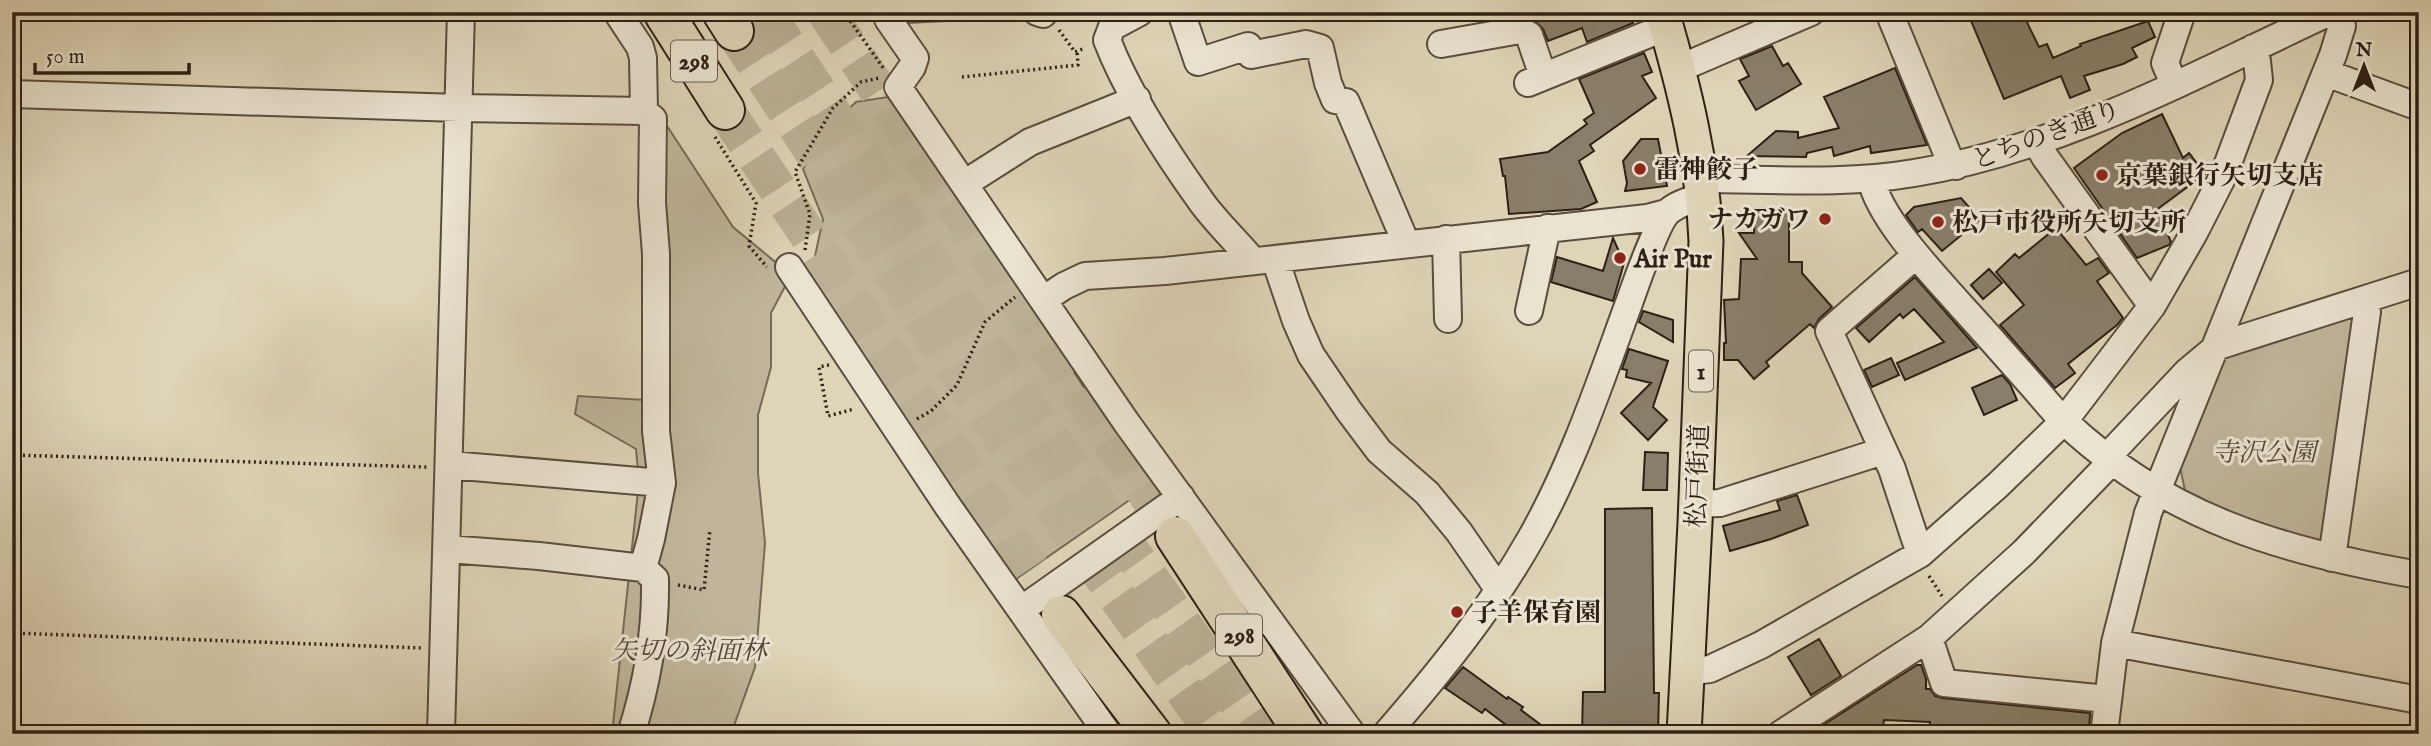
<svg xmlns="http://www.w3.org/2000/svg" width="2431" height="746" font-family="'IM FELL English','Noto Serif JP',serif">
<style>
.green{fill:#c0b59b;stroke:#766a58;stroke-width:2}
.building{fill:#897e69;stroke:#2d2014;stroke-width:2}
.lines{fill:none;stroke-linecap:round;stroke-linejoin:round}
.highway-tunnel{stroke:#bbb096;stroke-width:38;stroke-dasharray:38 19;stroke-linecap:butt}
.minor-casing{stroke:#594d3d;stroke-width:30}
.major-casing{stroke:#2d2014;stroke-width:37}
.highway-casing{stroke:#2d2014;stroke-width:42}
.path{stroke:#2d2014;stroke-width:3.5;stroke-dasharray:2 3.5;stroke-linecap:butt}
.minor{stroke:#eae3d0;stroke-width:26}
.major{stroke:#ded4b7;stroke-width:33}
.highway{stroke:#ded4b7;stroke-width:38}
.poi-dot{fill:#8f2418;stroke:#eae3d0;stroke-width:2.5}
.labels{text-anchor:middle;stroke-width:6;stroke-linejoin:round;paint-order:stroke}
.shield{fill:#eae3d0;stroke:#665a4c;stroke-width:2}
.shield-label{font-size:24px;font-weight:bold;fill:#2d2014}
.street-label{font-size:26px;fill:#2d2014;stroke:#eae3d0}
.poi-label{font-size:26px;font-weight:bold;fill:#2d2014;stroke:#eae3d0;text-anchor:start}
.park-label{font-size:26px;font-style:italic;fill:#524536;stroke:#eae3d0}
</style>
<rect width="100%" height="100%" fill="#ded4b7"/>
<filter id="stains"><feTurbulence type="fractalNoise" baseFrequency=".00286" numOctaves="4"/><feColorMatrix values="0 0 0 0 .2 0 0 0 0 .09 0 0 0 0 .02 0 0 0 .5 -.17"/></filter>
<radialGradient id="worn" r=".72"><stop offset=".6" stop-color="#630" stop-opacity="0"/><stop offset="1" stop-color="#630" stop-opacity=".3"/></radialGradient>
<path class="green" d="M883,12H1034L1021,17L890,24Z
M894,96L1094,403L1133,450L1154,483L1013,581L810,279L823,219L803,169L830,127L856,102Z
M658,112L733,227L791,275L771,313V367L758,415V473L765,543L755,667L731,734H612L639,482L636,449L575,414L578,396L662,401Z
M2359,310L2327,536L2319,541L2241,522L2186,495L2180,467L2226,347Z"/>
<path class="building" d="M1551,12H1629L1633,23L1587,42L1582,28L1548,41L1543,29L1533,19Z
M1978,12H2022L2039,47L2047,44L2053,58L2081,46L2080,44L2148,21L2155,37L2132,48L2137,57L2123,64L2084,76L2090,90L2070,98L2061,76L2004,99L1969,16Z
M1772,46L1783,66L1788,63L1801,84L1756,110L1739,81L1749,76L1740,59Z
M1644,53L1652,72L1642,76L1656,98L1590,145L1594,151L1579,161L1597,202L1581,209L1509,214L1505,176H1503L1500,159L1548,152L1587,124L1584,120L1594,113L1579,79Z
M1895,68L1927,145L1871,153L1870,146L1834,156L1832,147L1807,153L1806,157L1747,156L1776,131L1798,132V138L1839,128L1824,97Z
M2162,114L2183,158L2189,153L2205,174L2159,208L2164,218L2161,219L2171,242L2169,245L2137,258L2074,168L2122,133Z
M1641,139H1658L1667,186L1625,191L1627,183L1623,161Z
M1961,198L1980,220L1942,251L1922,229L1918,232L1906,215L1914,207Z
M1755,210H1789V262H1802V273L1832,307L1819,319L1814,328L1810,324L1766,362L1769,366L1754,379L1738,360H1724V343H1726L1724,300L1739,299L1741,259H1757L1739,233H1754Z
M2056,228L2086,265L2098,258L2109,273L2097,281L2123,318L2117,325L2068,364L2075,373L2055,388L2000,325L2024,305L1996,272L2015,254L2019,258Z
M1613,238L1624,263L1613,301L1551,282L1557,257L1603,271Z
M1989,269L2002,283L1983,299L1971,285Z
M1915,277L1977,348L1905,380L1897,363L1944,342L1914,309L1903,318L1900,314L1869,342L1856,328Z
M1643,311L1673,320V342L1639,322Z
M1629,349L1668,361L1653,407L1667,420L1648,440L1621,413L1651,383L1626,377L1627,370L1622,369Z
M1891,358L1899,375L1872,387L1864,370Z
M2002,375L2010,384L2017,400L1984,415L1972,388Z
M1645,452L1668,453L1667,490H1643Z
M1797,495L1808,525L1771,539L1730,551L1723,526L1780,510L1777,501Z
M1652,508L1654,693H1659L1658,734H1582L1583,692H1605V509Z
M1819,639L1841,676L1811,695L1788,657Z
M1917,665H1921L1926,679V689H1930L1935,696L1942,698L2090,713L2089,734H1959V728L1930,727V722L1884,720L1882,734L1821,731L1820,727Z
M1463,667L1507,699L1508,697L1523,707L1521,710L1553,734H1518L1485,709L1482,713L1445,688Z"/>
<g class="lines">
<path class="highway-tunnel" d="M765,12L1003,371L1260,734
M826,12L1175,536
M734,31L976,399L1215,734
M725,110L1061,615"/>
<defs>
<path id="minor" d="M888,12V19L915,58L912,67L898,87L1126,422L1352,734
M1037,12L1043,14
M1140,12L1112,27L1107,40C1127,92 1170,158 1203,204C1218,224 1237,242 1253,261
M1181,12L1198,62L1248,46L1251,55L1306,44L1320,48L1328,83L1335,100L1346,102L1406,243
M1889,12L1949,158L1956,166
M1441,44L1520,30L1529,35L1543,76
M1678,69L1811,12
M2326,73L2419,107
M1528,83L1666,27
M2174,84L2165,63L2182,12
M12,94L459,108L644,111L643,58L640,47L617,12
M2037,143L2045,157L2152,306
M1701,179C1772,179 1844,185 1914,173C2061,149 2196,74 2330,12
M1871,179C1880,220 1934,275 1962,307C1985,332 2007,357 2029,382C2041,395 2052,410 2065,422C2167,518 2284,552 2419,575
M964,184L1030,142L1137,99
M1446,239L1448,319
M1916,255L1829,331L1892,469L1920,554
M1275,259L1296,321L1311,355L1349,411L1379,451L1427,493L1459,532L1499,590
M789,267L947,505L1108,734
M1043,300L1064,286L1085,276L1165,271L1647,218L1666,213
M1529,311L1547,228
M2107,457L2187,372L2218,346L2419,282
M450,465L662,483
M1695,504L1720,503L1883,451
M447,549L539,556L643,568
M2332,558L2367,312L2364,300
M1021,610L1181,497
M1929,638L1944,683L2107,699
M2115,643L2419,700
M1687,672L1710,669L1761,645L1920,554L1998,485L2064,421L2152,306L2194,233L2224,174L2259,80L2257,61L2253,48
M441,734L461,12
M631,734C647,684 656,631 655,579L643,568L651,539L662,483L656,431V254L652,203L653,119L644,111
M1386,734C1439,673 1491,609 1531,538C1573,464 1600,382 1629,303C1635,286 1658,220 1669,211C1679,203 1691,200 1703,197
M1781,734L1929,638L2024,552L2112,461
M2104,734L2115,643L2148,513L2333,55L2342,26L2336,12"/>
<path id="major" d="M1662,12C1684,87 1703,163 1706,241L1695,523L1684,734"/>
<path id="highway" d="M663,12L725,110
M722,12L734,31
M1175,536L1304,734
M1061,615L1152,734"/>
</defs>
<use href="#minor" class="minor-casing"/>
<use href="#major" class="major-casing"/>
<use href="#highway" class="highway-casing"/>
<path class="path" d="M844,12L884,69
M1059,30L1075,52L1085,48
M962,77L1078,65L1077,51
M715,137L756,203L749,246L767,267
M805,250L810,214L795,172L833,108L861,82L879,78
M829,365L819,367L828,416L854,409
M917,419L931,411L957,385L985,322L1015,297
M12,455L427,467
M1929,576L1942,596
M678,585L704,590L710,529
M12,633L423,648"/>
<use href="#minor" class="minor"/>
<use href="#major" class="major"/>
<use href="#highway" class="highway"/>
</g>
<g class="poi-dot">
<circle cx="1640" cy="169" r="7"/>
<circle cx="2102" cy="175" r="7"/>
<circle cx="1825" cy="219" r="7"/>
<circle cx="1938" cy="222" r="7"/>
<circle cx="1620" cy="258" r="7"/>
<circle cx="1457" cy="612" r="7"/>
</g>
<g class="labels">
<g class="shield">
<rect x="671" y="40.5" width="46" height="41" rx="5"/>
<rect x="1689" y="350.5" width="24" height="41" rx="5"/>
<rect x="1216" y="614.5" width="46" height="41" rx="5"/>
</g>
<g class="shield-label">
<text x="694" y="69">298</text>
<text x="1701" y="379">1</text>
<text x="1239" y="643">298</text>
</g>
<g class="street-label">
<text transform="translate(2046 134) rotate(-20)" y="9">とちのき通り</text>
<text transform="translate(1697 476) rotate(-88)" y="9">松戸街道</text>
</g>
<g class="poi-label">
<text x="1654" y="178">雷神餃子</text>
<text x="2116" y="184">京葉銀行矢切支店</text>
<text x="1811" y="228" text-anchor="end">ナカガワ</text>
<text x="1952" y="231">松戸市役所矢切支所</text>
<text x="1634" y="267">Air Pur</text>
<text x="1471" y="621">子羊保育園</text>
</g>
<g class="park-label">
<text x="2264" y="461">寺沢公園</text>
<text x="689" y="659">矢切の斜面林</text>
</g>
</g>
<rect width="2431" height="746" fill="none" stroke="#ded4b7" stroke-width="42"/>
<rect x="14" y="14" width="2403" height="718" fill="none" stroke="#2d2014" stroke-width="3.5"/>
<rect x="21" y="21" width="2389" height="704" fill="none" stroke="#2d2014" stroke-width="2"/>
<g transform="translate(2364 66)" stroke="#eae3d0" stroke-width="5" paint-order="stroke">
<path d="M0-5L12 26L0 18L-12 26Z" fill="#2d2014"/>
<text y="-10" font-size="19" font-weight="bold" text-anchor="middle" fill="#2d2014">N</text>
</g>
<path d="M35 63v10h154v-10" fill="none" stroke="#2d2014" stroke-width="3.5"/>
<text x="46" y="63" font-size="21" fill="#2d2014" stroke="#eae3d0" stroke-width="5" paint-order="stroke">50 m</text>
<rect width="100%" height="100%" filter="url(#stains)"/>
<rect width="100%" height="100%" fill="url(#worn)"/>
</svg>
